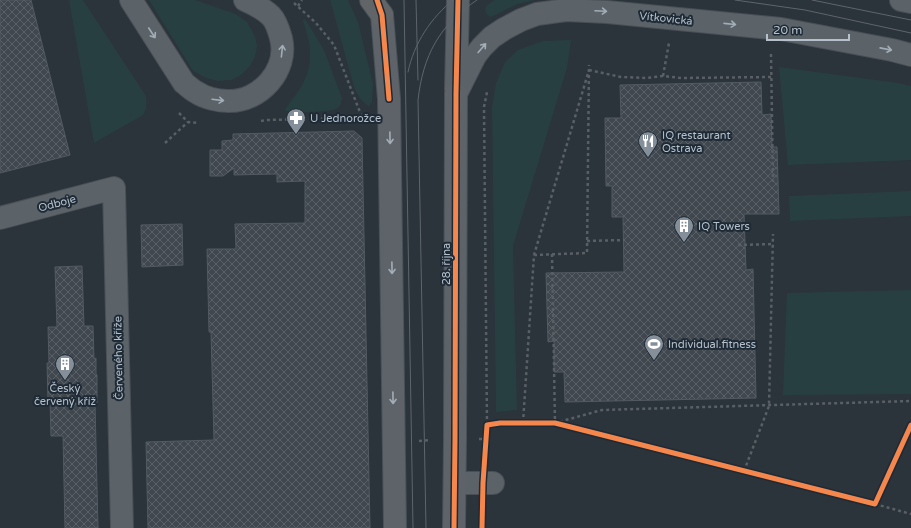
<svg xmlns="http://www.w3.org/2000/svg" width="911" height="528" font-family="'Varela Round',sans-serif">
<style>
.green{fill:#283f41}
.building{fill:url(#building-cross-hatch);stroke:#535a62}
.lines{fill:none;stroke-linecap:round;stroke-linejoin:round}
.minor-casing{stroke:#494f55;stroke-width:24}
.major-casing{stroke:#495057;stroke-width:24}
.highway-casing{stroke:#484f56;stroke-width:24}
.path{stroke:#596065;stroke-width:2.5;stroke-dasharray:3 3;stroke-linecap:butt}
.minor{stroke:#5b6268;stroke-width:22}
.major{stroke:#5e6369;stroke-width:22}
.highway{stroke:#616568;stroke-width:22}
.tram{stroke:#5f656c;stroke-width:1}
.cycleway-casing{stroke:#1e2a36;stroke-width:8}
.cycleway{stroke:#f5874c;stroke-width:5}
.oneway{stroke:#a3adb7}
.oneway2{stroke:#a4adb7}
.labels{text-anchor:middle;stroke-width:4;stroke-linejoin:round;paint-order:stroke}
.street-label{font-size:11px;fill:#b5c0cb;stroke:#1e2a36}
.poi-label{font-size:11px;fill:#b5c0cb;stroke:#1e2a36;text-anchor:start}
</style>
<defs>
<pattern id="building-cross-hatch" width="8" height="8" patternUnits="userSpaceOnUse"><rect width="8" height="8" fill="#40474e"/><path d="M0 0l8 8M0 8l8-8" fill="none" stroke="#596066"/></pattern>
</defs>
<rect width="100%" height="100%" fill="#2b333b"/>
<path class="green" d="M69,0H83L146,96C147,104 147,109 143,115L94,143Z
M149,0H195L236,14L247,22L255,36L257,46L255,57L250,66L241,75L231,80L218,81L206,78L193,71Z
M330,0H348L358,22L373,84L372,102L369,106C362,102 359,97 355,90Z
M495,0H535L517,4L491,17C480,11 487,4 495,0Z
M305,19L324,50L342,98C341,103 341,106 336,109C329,112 294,113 286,111L285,109C310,78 317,60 303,21V20Z
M571,40L567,68L513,246L517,410L496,412L492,107L496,83L505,62L518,50L543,41Z
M779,67L898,83L911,86V160L788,165Z
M911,191V216L790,221L789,196Z
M911,290V394L783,395L787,293Z"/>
<path class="building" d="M0,0H31L70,155L0,173Z
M761,82L762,115L771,114L772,147H777L779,214H744L746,270L753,269L756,398L565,402L564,372H554V341L548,342L546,273L624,272L623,217H612V186H606L605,118H621L620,85Z
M354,131L362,138L370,528H148L146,442L214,440L211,332H209L207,249H236L235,224L305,223V181L277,182V174L234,175V168L223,176H210V150H222V141L233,140V134Z
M182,224L183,265L142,267L141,225Z
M82,266L84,326H93L94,359L96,358V374L97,375V403H95L98,528H65L63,436H51L50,400H48L47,363H49L48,327H57L55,267Z"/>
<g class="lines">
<defs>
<path id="minor" d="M131,0L184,83C188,86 192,90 196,92C205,98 218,101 228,101C260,102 289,70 281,38C279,31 276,21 271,16C264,9 254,4 245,0
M901,0L911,2
M456,89L458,0
M456,94L475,56L482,47L492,37L504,29L521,20L537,14L566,10L607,12L781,29L892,50L911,55
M0,218L114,188L122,528
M455,483H493"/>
<path id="major" d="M382,15L389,99L395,528
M454,528L455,440L456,94"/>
<path id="highway" d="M371,0L382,15"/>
</defs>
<use href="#minor" class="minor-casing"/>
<use href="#major" class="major-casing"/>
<use href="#highway" class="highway-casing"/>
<path class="path" d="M294,3L316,23L334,45L363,120
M298,6L302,0
M771,54L773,182
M589,70L621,77L647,78L663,76L681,78L771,77
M663,76L669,43
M179,113L188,122L198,123
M261,121L266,120L362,118
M165,143L188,122
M587,241L625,240
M738,245L773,244
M552,254L555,423L602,410L911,401
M534,255L587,253L589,65
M523,423L534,255L589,70
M487,425L484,107L487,92
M479,439H486
M419,441L430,440
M744,471L769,406L773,234
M875,504L911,514"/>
<use href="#minor" class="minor"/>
<use href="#major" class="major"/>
<use href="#highway" class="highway"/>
<path class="tram" d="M404,0L413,528
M416,0L418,80
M735,0L805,10L911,33
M812,0L911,20
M408,72C414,43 431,18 453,0
M426,528L418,100C423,56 439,25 477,0"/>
<defs>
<path id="cycleway" d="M377,0L382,15L389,99
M454,528L455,440L456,94L458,0
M482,528L483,483L487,425L500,423H555L875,504L911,425"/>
</defs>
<use href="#cycleway" class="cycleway-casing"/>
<use href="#cycleway" class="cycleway"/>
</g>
<defs><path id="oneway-shaft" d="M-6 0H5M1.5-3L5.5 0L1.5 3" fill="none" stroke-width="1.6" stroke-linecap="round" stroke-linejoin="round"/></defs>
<g class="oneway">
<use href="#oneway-shaft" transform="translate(601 11) rotate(3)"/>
<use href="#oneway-shaft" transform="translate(730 24) rotate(6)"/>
<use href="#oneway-shaft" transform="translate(152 33) rotate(57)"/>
<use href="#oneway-shaft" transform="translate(482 48) rotate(-50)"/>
<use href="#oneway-shaft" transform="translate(886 49) rotate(11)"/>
<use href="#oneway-shaft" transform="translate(282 51) rotate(-84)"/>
<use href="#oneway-shaft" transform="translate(218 100) rotate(7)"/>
</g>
<g class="oneway2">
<use href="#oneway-shaft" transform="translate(390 138) rotate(89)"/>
<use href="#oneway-shaft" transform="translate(392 268) rotate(89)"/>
<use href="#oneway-shaft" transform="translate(393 398) rotate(89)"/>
</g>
<defs>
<symbol id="pharmacy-pin" viewBox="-11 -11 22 30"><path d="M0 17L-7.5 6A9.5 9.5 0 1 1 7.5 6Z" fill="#858f99" stroke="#1e2a36"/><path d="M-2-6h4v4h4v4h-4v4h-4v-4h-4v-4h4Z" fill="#fff"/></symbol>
<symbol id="restaurant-pin" viewBox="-11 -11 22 30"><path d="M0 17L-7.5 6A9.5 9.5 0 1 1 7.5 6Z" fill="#858f99" stroke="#1e2a36"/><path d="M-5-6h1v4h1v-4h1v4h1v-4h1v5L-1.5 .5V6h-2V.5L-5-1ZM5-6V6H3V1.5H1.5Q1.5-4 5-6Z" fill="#fff"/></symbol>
<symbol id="building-pin" viewBox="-11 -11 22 30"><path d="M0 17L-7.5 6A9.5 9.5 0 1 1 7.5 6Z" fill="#858f99" stroke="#1e2a36"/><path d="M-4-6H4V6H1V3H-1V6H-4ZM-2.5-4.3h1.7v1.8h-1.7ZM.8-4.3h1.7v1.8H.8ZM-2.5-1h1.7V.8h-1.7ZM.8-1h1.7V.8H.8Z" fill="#fff"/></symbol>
<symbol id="stadium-pin" viewBox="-11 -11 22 30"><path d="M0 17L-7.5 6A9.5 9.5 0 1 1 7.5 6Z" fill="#858f99" stroke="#1e2a36"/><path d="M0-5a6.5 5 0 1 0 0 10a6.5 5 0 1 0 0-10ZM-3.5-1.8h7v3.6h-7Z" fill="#fff"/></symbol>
</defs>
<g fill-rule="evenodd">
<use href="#pharmacy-pin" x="285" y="107" width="22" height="30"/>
<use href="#restaurant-pin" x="637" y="130" width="22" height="30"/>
<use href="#building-pin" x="673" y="215" width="22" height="30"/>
<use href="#stadium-pin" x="643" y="333" width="22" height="30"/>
<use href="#building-pin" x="54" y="353" width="22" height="30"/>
</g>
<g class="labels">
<g class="street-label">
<text transform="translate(666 18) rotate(6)" y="4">Vítkovická</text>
<text transform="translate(57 203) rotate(-15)" y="4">Odboje</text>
<text transform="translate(446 264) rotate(-90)" y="4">28. října</text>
<text transform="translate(118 358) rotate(-91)" y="4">Červeného kříže</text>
</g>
<g class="poi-label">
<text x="310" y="122">U Jednorožce</text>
<text x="662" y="139">IQ restaurant<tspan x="662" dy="13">Ostrava</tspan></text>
<text x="698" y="230">IQ Towers</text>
<text x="668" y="348">Individual.fitness</text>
<text x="65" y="392" text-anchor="middle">Český<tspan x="65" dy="13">červený kříž</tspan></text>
</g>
</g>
<path d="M767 34v6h82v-6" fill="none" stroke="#b5c0cb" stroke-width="2"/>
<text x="773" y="34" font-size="12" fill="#b5c0cb" stroke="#1e2a36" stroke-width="3" paint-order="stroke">20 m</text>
</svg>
